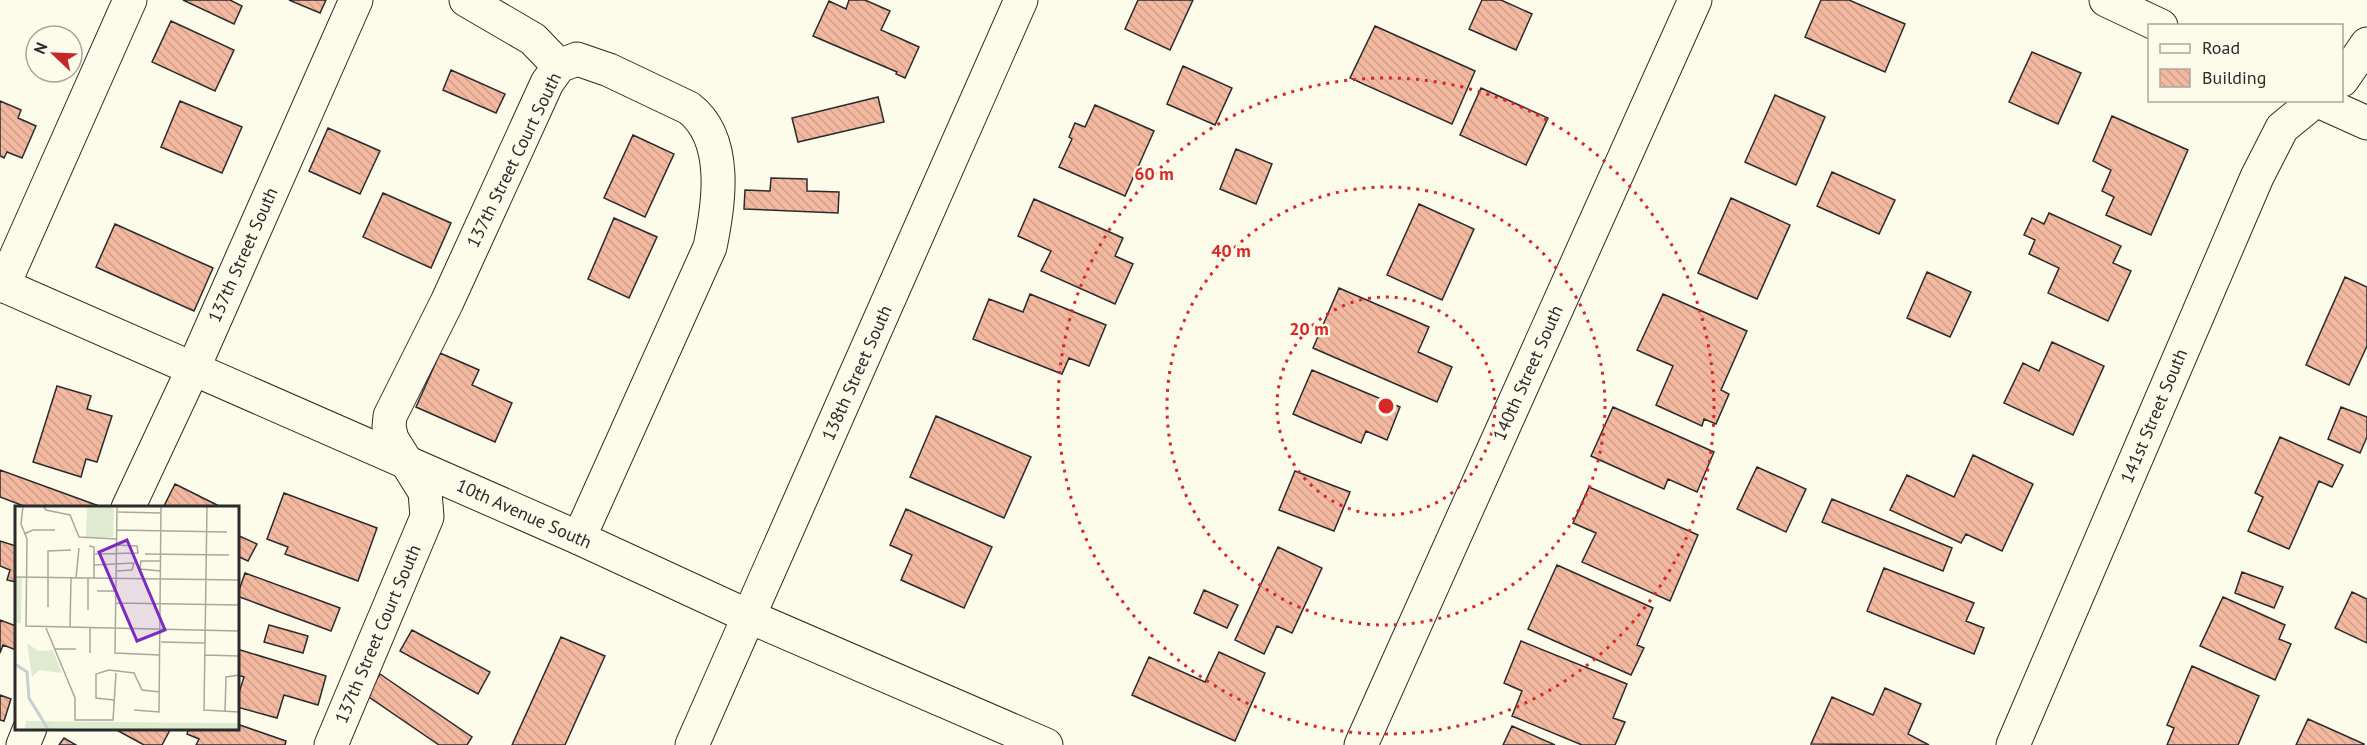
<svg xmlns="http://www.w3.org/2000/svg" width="2367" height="745" font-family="'PT Sans',sans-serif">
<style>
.building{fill:url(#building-back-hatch);stroke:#2b2b2b;stroke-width:1.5}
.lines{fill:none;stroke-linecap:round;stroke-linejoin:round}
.minor-casing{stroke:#2b2b2b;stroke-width:35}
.tertiary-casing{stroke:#2b2b2b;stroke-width:35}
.minor{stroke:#fdfbea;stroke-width:33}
.tertiary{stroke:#fdfbea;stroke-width:33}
.ring{fill:none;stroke:#d62828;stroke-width:3;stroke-dasharray:3 6}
.labels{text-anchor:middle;stroke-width:4.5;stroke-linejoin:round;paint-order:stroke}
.street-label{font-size:18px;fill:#2b2b2b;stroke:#fdfbea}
.inset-river{fill:none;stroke:#c7d0d0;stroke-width:3}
.inset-road{fill:none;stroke:#a9a89e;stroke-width:1.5}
.view{fill:#7b2cbf;fill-opacity:0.15;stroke:#7b2cbf;stroke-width:3}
.inset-edge{fill:none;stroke:#2b2b2b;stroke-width:3}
.centre{fill:#d62828;stroke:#fdfbea;stroke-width:3}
.ring-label{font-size:18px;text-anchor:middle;font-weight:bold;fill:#d62828;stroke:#fdfbea;stroke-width:4.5;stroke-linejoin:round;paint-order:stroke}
</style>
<defs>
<pattern id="building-back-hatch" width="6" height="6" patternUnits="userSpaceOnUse" patternTransform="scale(1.5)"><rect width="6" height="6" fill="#f2b8a0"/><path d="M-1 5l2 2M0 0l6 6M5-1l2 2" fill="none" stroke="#d09e8a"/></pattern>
</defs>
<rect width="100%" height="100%" fill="#fdfbea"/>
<path class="building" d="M183,0H230L242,6L234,24Z
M289,0H326L320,13Z
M849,0H865L890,11L881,30L919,47L905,78L896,74L897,72L813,36L829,1L846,9Z
M1138,0H1193L1170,50L1125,29Z
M1482,0H1501L1532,14L1516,50L1469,29Z
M1821,0H1849L1905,24L1885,72L1805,37Z
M171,21L234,50L215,91L152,62Z
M1375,26L1475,71L1452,124L1350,78Z
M2032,52L2081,73L2058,124L2009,102Z
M1183,66L1232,88L1215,125L1167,104Z
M451,70L505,94L496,113L443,90Z
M1481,88L1548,118L1526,165L1460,135Z
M1775,95L1825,117L1796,185L1745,162Z
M878,97L884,122L798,142L792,118Z
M0,101L21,110L18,118L36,126L22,158L7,152L4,158L0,156Z
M180,101L242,127L222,173L161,147Z
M1095,105L1154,131L1125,196L1059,167L1072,139L1069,137L1075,123L1085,127Z
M2112,116L2188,150L2151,235L2106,215L2114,197L2102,191L2111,170L2093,161Z
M328,128L380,151L360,194L309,171Z
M633,135L674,154L645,217L604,198Z
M1236,149L1272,164L1256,204L1220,189Z
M1832,172L1895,200L1879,234L1817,206Z
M771,178L807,179V191L839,192L838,213L744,209L745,190L770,191Z
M383,193L451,223L431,268L363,237Z
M1731,198L1790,225L1757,299L1698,273Z
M1034,199L1123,238L1115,256L1133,264L1115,304L1041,271L1051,251L1018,236Z
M1419,204L1474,229L1442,300L1387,275Z
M2049,213L2121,246L2113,263L2131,271L2108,321L2048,293L2059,268L2029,254L2035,240L2024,235L2032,218L2044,224Z
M614,218L657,237L629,298L588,279Z
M115,224L213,268L194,311L96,267Z
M1927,272L1971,292L1950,337L1907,318Z
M2345,277L2367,287V346L2349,385L2306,365Z
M1339,288L1429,327L1418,352L1452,367L1437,402L1313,348Z
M1030,294L1106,325L1089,366L1069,358L1062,374L973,339L989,299L1023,312Z
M1663,294L1747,331L1721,390L1729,394L1716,424L1704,419L1702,426L1656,405L1673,366L1637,350Z
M2052,342L2104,366L2073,435L2004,403L2023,363L2039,371Z
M440,353L479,370L472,385L512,403L495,442L416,407Z
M1312,370L1400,407L1387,440L1366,431L1361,443L1293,414Z
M57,386L91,396L87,409L112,416L97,462L86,459L81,477L33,462Z
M1613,407L1714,452L1697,492L1668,479L1664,489L1591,456Z
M2341,407L2367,417V437L2360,453L2328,439Z
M936,416L1031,457L1004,518L910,477Z
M2280,437L2343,465L2332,487L2319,481L2289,549L2248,531L2263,497L2255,493Z
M1973,455L2033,484L2002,551L1966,534L1961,543L1890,510L1907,475L1954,497Z
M1757,467L1806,489L1786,532L1737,509Z
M0,470L99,506L98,508H29L0,497Z
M1295,471L1350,492L1334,531L1279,510Z
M175,484L223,508H163Z
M1589,487L1698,535L1670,601L1582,562L1596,533L1573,523Z
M284,493L377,528L358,581L285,554L288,547L267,539Z
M1832,499L1952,548L1943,571L1822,522Z
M906,509L992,547L964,608L901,580L912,555L890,545Z
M237,535L257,544L248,561L237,556Z
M0,541L16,546V582L7,580L10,570L0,566Z
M1278,547L1322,568L1292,633L1277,626L1264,654L1235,640Z
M1557,565L1653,608L1637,645L1644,648L1631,675L1528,629Z
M1884,568L1974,603L1966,621L1984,628L1974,654L1867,611Z
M2242,572L2283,587L2274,608L2235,593Z
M245,573L340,608L331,631L237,596Z
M1204,590L1238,605L1227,628L1194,613Z
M2352,592L2367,599V643L2335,628Z
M2223,597L2285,625L2279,639L2291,644L2275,680L2200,646Z
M0,620L16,626V650L3,645L0,653Z
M269,625L308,636L303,653L264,642Z
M412,630L490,672L478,694L400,651Z
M561,637L605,656L565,745H512Z
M1521,641L1627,684L1613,718L1625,722L1615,745H1582L1512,716L1522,691L1504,683Z
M237,649L326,676L318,705L284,695L277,718L237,707V699L244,677L237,675Z
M1219,652L1265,673L1235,741L1132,695L1149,657L1205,682Z
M2192,666L2259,696L2238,745H2167L2174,728L2167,725Z
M380,674L472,737L467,745H439L366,695Z
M1885,688L1921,704L1908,734L1929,745L1811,744L1832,697L1873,715Z
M0,695L11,699L4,721L0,720Z
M2308,719L2364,744V745H2296Z
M237,724L286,741L285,745H196L199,739L187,734L189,728H237Z
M1512,726L1555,745H1503Z
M113,728H171L162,745H144Z
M64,738L76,745H59Z"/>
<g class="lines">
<defs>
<path id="minor" d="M466,0L533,39L559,66
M2106,0L2161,26
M2342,80L2367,44
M2316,100L2367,123
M3,286L130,0
M128,508L193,369L356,0
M750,617L1046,745
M23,745L30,728
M331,745L427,517L425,492L392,439L389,427L390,416L447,302L547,83L559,66L577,59L609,70L689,108C729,139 719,204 710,247L579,538
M1361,745L1695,0
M2013,745L2257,177L2282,128L2316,100"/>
<path id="tertiary" d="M0,284L579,538L750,617
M692,745L1021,0"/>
</defs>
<use href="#minor" class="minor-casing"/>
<use href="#tertiary" class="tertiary-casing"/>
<use href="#minor" class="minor"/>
<use href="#tertiary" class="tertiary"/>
</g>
<g class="ring">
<circle cx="1386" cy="406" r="109"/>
<circle cx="1386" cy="406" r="219"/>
<circle cx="1386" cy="406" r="328"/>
</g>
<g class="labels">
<g class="street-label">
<text transform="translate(514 160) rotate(-64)" y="6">137th Street Court South</text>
<text transform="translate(243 255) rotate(-66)" y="6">137th Street South</text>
<text transform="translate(857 373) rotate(-66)" y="6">138th Street South</text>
<text transform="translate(1528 373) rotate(-66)" y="6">140th Street South</text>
<text transform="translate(2154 416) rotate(-67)" y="6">141st Street South</text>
<text transform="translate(524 514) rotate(24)" y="6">10th Avenue South</text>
<text transform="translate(378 634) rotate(-67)" y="6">137th Street Court South</text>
</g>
</g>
<g transform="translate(15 506)">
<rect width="224" height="224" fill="#fdfbea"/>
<path d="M0,72H7L6,117H0Z" fill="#deebd1"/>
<path d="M11,215L194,217V223H10Z" fill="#deebd1"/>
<path d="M12,137L23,145L38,144L47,167L24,164L17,171Z" fill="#deebd1"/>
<path d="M72,0H99L98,31H71Z" fill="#deebd1"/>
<path d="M72,8L96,9V31H72ZM194,217H223V223H194Z" fill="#deebd1"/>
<path class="inset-river" d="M0,158L12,166L14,192L33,223"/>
<path class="inset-road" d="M8,0L6,18L12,33L11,120L224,125M28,0L31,4L55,9L64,31L102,33M102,0L100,147L145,149M192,0L189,204L224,206M103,6L146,7M102,24L212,26M9,28L18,24H40M74,40L79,41V72M80,48L123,47L122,40L102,39M130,48L214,49M146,55H126L125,63L146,65M79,59L119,57L117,64L101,65M0,71L224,74M61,72L64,42M82,85H101M101,97L224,99M33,101V45L56,44M73,104V72M55,121L56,72M31,122L60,192V214H98L101,167M146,136L190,137M39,143H61M75,147V122M190,149L224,150M99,194L81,192V168L94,164L119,167L127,184L145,186M119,204L144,206L146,0M210,206L211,171L224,169"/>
<path class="view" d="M112,34L150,124L122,135L84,46Z"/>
<rect width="224" height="224" class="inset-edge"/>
</g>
<circle cx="1386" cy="406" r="9" class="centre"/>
<g class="ring-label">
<text x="1154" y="180">60 m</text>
<text x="1231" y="257">40 m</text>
<text x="1309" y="335">20 m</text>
</g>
<rect x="2148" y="24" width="195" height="78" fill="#fdfbea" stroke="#a9a89e" stroke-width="1.5"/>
<rect x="2160" y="44" width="30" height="9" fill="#fdfbea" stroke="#a9a89e" stroke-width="1.5"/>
<text x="2202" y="54" font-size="18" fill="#2b2b2b">Road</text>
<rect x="2160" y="69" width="30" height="18" fill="url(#building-back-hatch)" stroke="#a9a89e" stroke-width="1.5"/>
<text x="2202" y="84" font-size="18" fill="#2b2b2b">Building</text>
<g transform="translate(54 54) rotate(293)"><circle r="28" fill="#fdfbea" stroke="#a9a89e" stroke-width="1.5"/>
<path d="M0-4.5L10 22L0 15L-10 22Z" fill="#c62828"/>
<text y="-9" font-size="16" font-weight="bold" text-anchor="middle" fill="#2b2b2b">N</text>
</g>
</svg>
